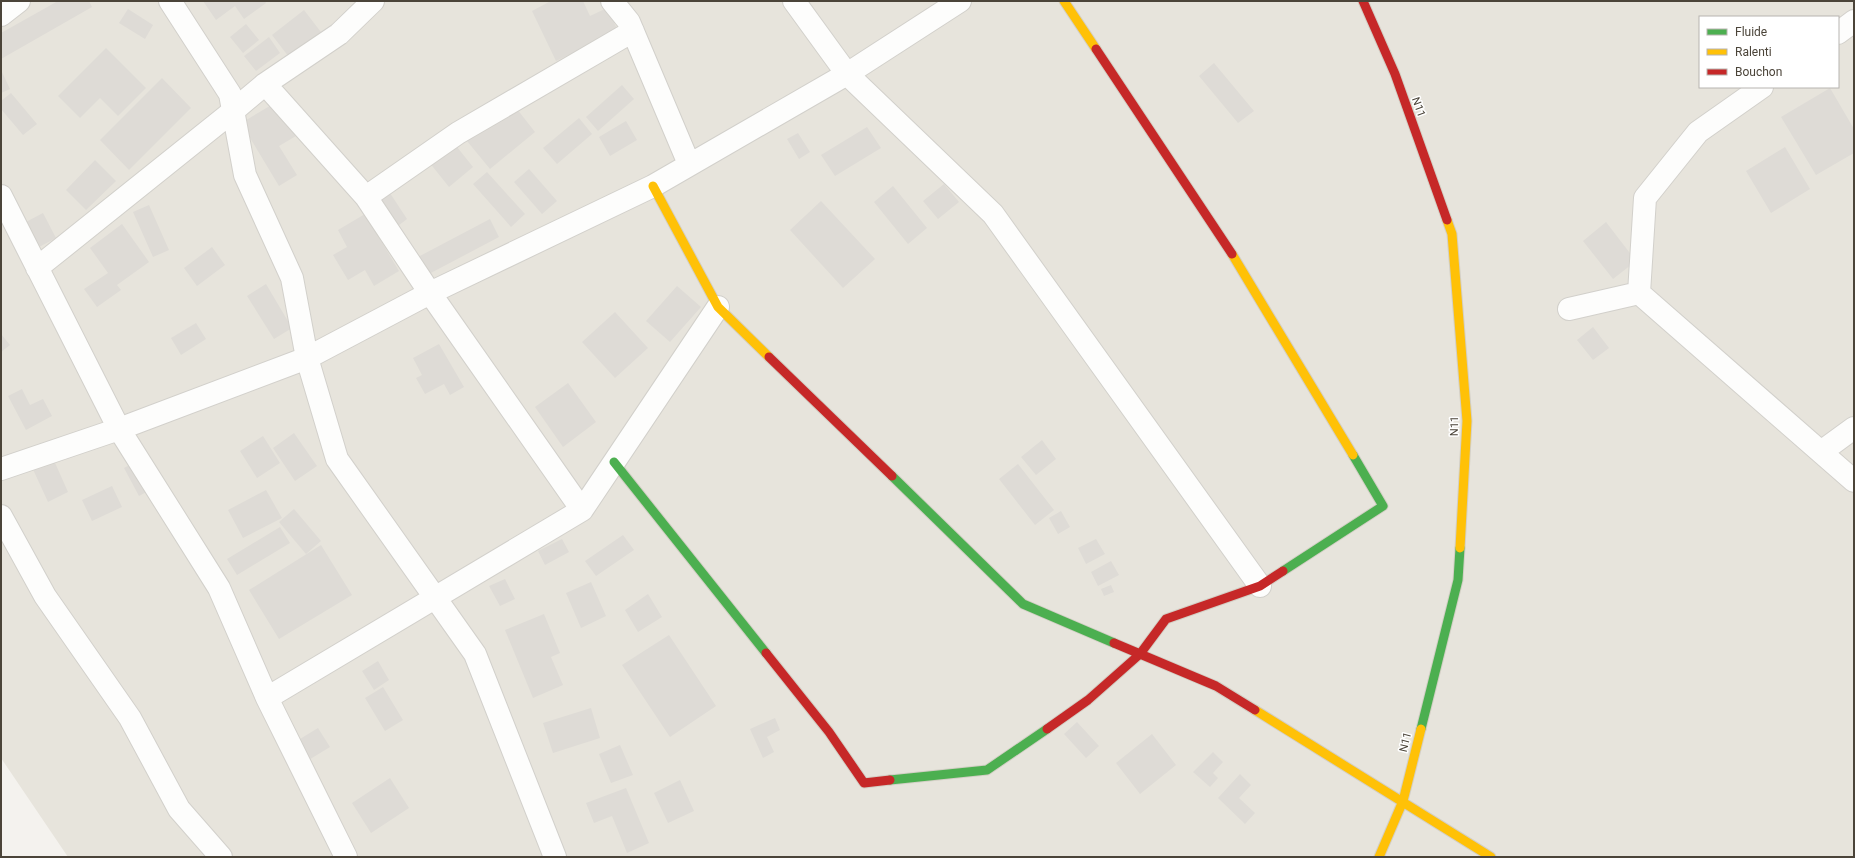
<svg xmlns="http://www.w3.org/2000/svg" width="1855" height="858" font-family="Roboto,sans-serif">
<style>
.residential{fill:#e7e4dc;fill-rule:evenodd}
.building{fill:#dedbd6}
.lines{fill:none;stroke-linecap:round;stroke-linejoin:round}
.street-casing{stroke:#d2d0cb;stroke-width:24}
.fast-casing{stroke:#d3cfc5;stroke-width:11}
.slow-casing{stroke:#d3cfc5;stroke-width:11}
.jam-casing{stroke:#d3cfc5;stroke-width:11}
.street{stroke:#fdfdfc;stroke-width:22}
.fast{stroke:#4caf50;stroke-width:9}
.slow{stroke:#ffc107;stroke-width:9}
.jam{stroke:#c62828;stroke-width:9}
.labels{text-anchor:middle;stroke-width:3;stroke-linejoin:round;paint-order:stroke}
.street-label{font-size:11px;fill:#4b4439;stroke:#fff}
</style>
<rect width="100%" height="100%" fill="#f4f2ee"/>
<path class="residential" d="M1,1H1854V857H68L1,758ZM1700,17H1838V87H1700Z"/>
<path class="building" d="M58,1H89L92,7L1,59V33Z
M203,1H265L266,3L244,19L235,6L216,20Z
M548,1H583L590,16L607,8L618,31L556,61L532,11L549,2Z
M128,9L153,25L145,39L119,23Z
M304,10L324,36L292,61L272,35Z
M246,24L259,40L243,53L230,37Z
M269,37L280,53L256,71L244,56Z
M106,48L146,88L118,116L100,98L80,118L58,96Z
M1214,63L1254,111L1238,123L1199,76Z
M1,70L10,89L1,93Z
M162,78L191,108L129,170L100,140Z
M622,85L634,99L598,131L586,117Z
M1830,88L1854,129V153L1816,175L1781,117Z
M11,93L37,124L23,135L1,109V101Z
M275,103L296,136L279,146L297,175L279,186L241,123Z
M513,104L535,132L490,169L467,141Z
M579,118L592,134L557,164L543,148Z
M626,121L637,140L610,156L599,137Z
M867,127L881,148L835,176L821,155Z
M798,133L810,152L799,159L787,139Z
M453,142L473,167L449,187L429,162Z
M1785,147L1810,189L1771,213L1746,171Z
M95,160L116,181L86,210L66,190Z
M529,169L557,201L542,214L514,182Z
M487,172L525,214L511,227L473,184Z
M944,184L959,202L938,219L923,201Z
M893,186L927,228L908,244L874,202Z
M386,187L407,219L394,229L372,197Z
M821,201L875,259L843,288L790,230Z
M149,205L169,250L153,257L133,212Z
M43,213L56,238L39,247L26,222Z
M365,214L399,271L374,286L365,270L348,280L333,255L347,247L338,230Z
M490,219L499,237L427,275L418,257Z
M1606,222L1636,261L1613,279L1583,241Z
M122,224L149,262L117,285L121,290L97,307L84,289L108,273L90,248Z
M212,247L225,265L197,286L184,268Z
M266,284L292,328L274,339L247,296Z
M677,286L701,307L670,342L646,321Z
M615,312L648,348L615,378L582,342Z
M196,323L206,339L181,355L171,338Z
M1593,327L1609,348L1593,360L1577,340Z
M1,334L10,345L1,352Z
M439,344L464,387L450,395L444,384L425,394L416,378L422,375L413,358Z
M568,383L596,422L563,447L535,407Z
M22,389L30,405L43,399L52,416L26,430L8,396Z
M294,433L317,466L295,481L273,448Z
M263,436L280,463L257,478L240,451Z
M1042,440L1056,459L1036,475L1021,457Z
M52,456L68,492L48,502L31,465Z
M137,461L152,489L139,496L124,468Z
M1018,464L1054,510L1035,525L999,479Z
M112,486L122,507L92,521L82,500Z
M266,490L282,518L243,538L228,510Z
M294,509L321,541L306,554L279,522Z
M1061,511L1070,527L1058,534L1049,518Z
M280,527L290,543L237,575L227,559Z
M623,535L634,550L596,576L585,561Z
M562,539L569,552L545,565L538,551Z
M1096,539L1105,554L1086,564L1078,548Z
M321,545L352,595L279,639L249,590Z
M1111,561L1119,575L1098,586L1091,572Z
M505,579L515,599L500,606L489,586Z
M591,582L606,616L581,628L566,593Z
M1111,585L1114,592L1104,596L1101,589Z
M648,594L662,617L638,632L625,610Z
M544,614L560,653L551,657L563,685L533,698L505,630Z
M669,635L716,706L670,737L622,665Z
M378,661L389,680L374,690L362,671Z
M383,687L403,720L385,731L365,698Z
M591,708L600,738L553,753L543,723Z
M775,718L780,730L767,737L774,752L763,758L750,729Z
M1077,722L1099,746L1086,758L1064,734Z
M318,728L330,747L307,761L295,742Z
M1152,734L1176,765L1140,794L1116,763Z
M620,745L633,775L611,783L599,754Z
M1213,752L1223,762L1213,773L1218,778L1210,787L1193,772Z
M1240,774L1251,785L1239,798L1255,813L1245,824L1218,798Z
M390,778L409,808L371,833L352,803Z
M680,780L694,811L668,823L654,793Z
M626,788L649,843L627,853L612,816L594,823L586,803Z"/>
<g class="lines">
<defs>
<path id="street" d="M170,1L230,94L245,175L292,278L307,358L337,459L475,654L555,857
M612,1L629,22L689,164
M794,1L847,74L993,214L1260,586
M1,15L19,1
M1838,33L1854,21
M265,84L366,197L430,293L582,510
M1,196L119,429L219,588L267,698L346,857
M366,197L458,133L633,31
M37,268L233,111L265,84L339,34L373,1
M1639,293L1645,198L1698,132L1762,87
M1569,309L1639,293L1854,481
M1821,452L1854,428
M1,469L119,429L307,358L430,293L653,186L847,74L960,1
M1,516L45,596L130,718L179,809L221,857
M267,698L582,510L718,307"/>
<path id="fast" d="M614,462L766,653
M892,476L1023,604L1114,643
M1283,571L1383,506L1353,455
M1421,729L1458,580L1460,548
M890,780L987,770L1047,729"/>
<path id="slow" d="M1064,1L1096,49
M653,186L718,307L769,357
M1447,220L1452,234L1467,421L1460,548
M1232,254L1353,455
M1255,710L1491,857
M1379,857L1403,801L1421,729"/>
<path id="jam" d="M1363,1L1395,74L1447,220
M1096,49L1232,254
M769,357L892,476
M1114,643L1216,686L1255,710
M766,653L829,732L864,783L890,780
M1047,729L1088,700L1140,654L1166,619L1260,586L1283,571"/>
</defs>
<use href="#street" class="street-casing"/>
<use href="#fast" class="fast-casing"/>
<use href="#slow" class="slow-casing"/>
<use href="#jam" class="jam-casing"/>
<use href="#street" class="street"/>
<use href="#fast" class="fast"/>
<use href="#slow" class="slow"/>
<use href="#jam" class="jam"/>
</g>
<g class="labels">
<g class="street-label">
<text transform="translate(1419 107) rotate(70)" y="4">N11</text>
<text transform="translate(1454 426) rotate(-89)" y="4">N11</text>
<text transform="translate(1405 742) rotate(-76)" y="4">N11</text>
</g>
</g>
<rect width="1855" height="858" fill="none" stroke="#4b4439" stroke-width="4"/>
<rect x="1699" y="16" width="140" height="72" fill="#ffffff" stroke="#b7b4b0"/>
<rect x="1707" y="29" width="20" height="6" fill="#4caf50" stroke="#b7b4b0"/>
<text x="1735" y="36" font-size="12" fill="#4b4439">Fluide</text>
<rect x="1707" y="49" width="20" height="6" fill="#ffc107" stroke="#b7b4b0"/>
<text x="1735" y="56" font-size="12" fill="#4b4439">Ralenti</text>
<rect x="1707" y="69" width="20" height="6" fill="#c62828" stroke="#b7b4b0"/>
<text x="1735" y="76" font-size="12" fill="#4b4439">Bouchon</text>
</svg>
